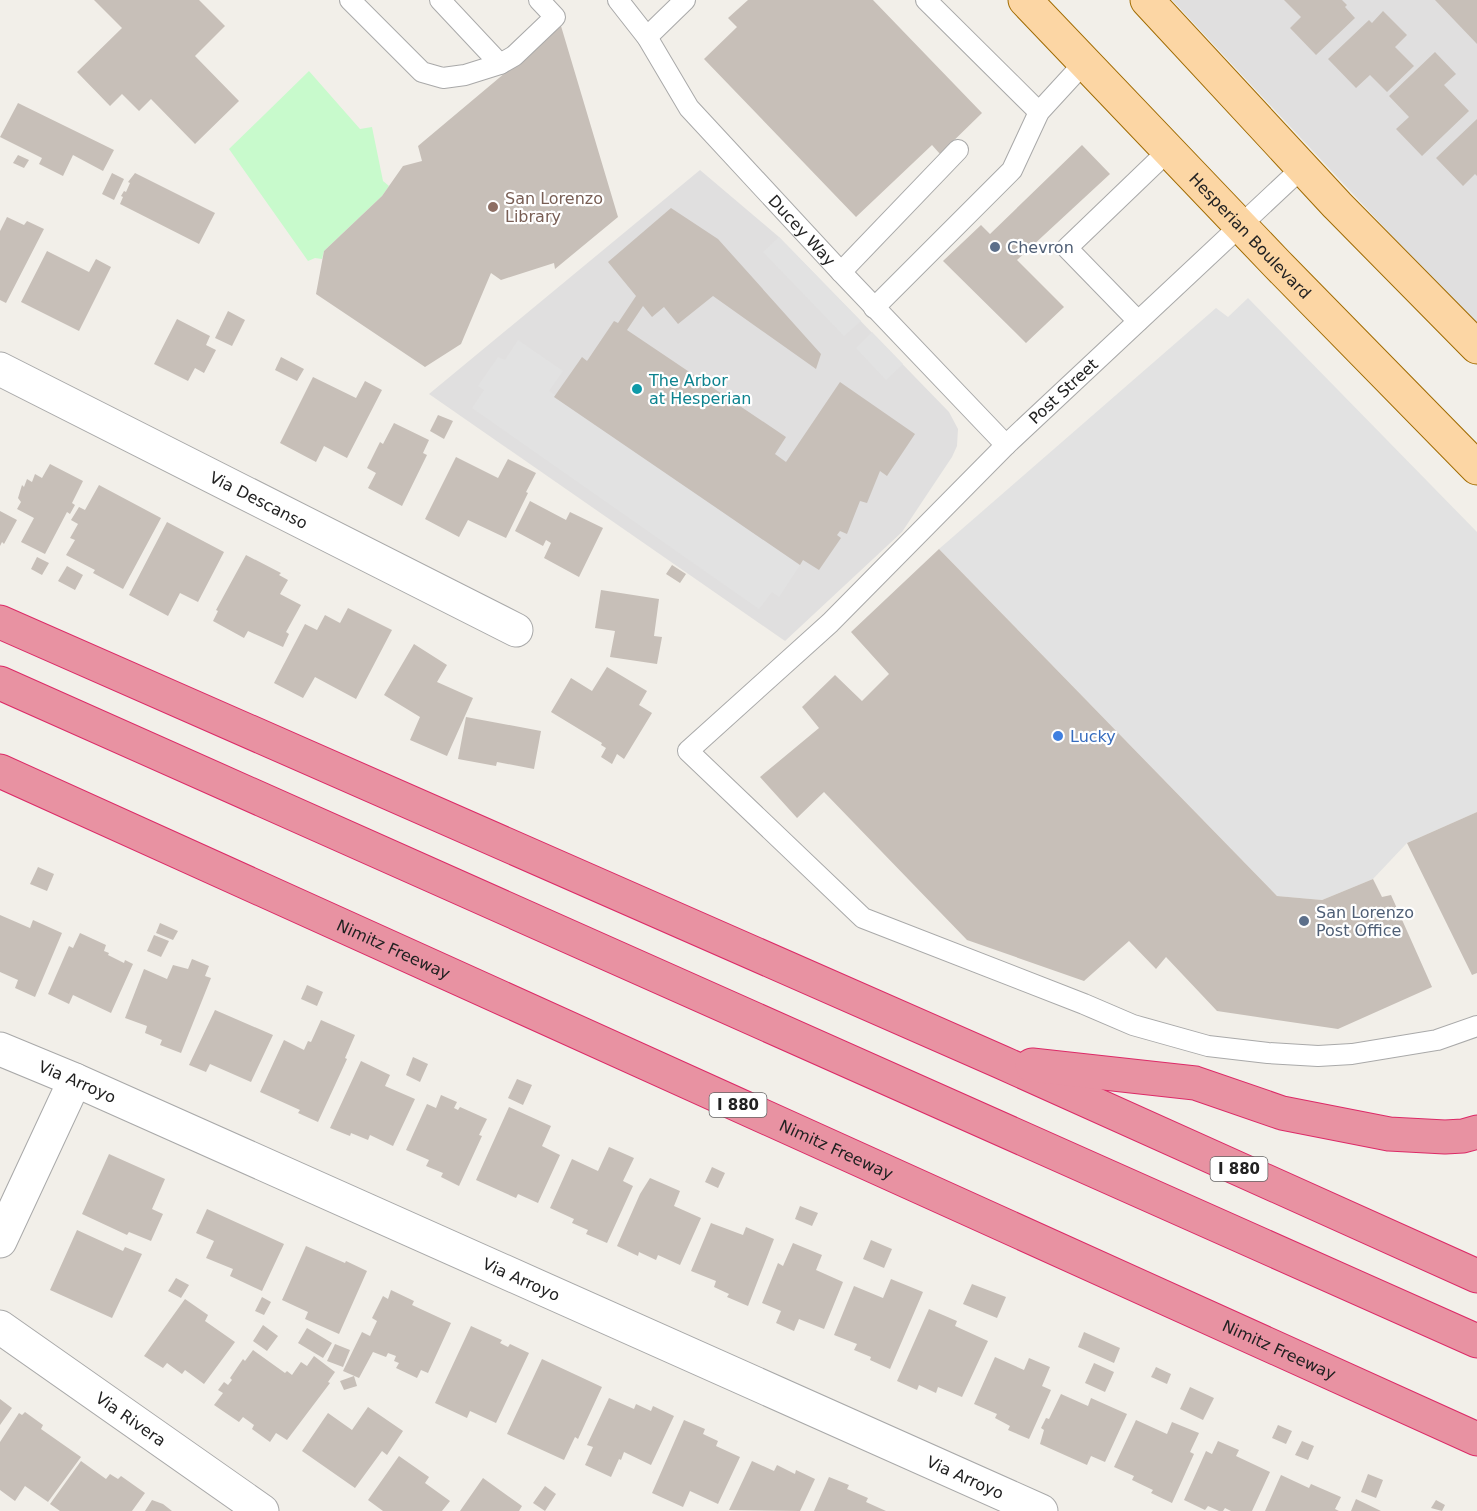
<svg xmlns="http://www.w3.org/2000/svg" width="1477" height="1511" font-family="'DejaVu Sans',sans-serif">
<style>
.residential{fill:#e0dfdf}
.park{fill:#c8facc}
.parking{fill:#e2e2e2}
.building{fill:#c7bfb8}
.lines{fill:none;stroke-linecap:round;stroke-linejoin:round}
.lane-casing{stroke:#a9a9a9;stroke-width:22}
.street-casing{stroke:#a9a9a9;stroke-width:35}
.primary-casing{stroke:#a06b00;stroke-width:35}
.highway-casing{stroke:#dc2a67;stroke-width:35}
.lane{stroke:#fff;stroke-width:20}
.street{stroke:#fff;stroke-width:33}
.primary{stroke:#fcd6a4;stroke-width:33}
.highway{stroke:#e892a2;stroke-width:33}
.education-dot{fill:#8d6e63;stroke:#fff;stroke-width:2}
.service-dot{fill:#5c6f8a;stroke:#fff;stroke-width:2}
.culture-dot{fill:#0f9aa8;stroke:#fff;stroke-width:2}
.shop-dot{fill:#3f7fe0;stroke:#fff;stroke-width:2}
.labels{text-anchor:middle;stroke-width:4.5;stroke-linejoin:round;paint-order:stroke}
.shield{fill:#fff;stroke:#646464;stroke-width:1.5}
.shield-label{font-size:15px;font-weight:bold;fill:#222}
.education-label{font-size:16px;fill:#785e54;stroke:#fff;text-anchor:start}
.street-label{font-size:16px;fill:#222;stroke:#fff}
.service-label{font-size:16px;fill:#4e5e75;stroke:#fff;text-anchor:start}
.culture-label{font-size:16px;fill:#0d838f;stroke:#fff;text-anchor:start}
.shop-label{font-size:16px;fill:#366cbe;stroke:#fff;text-anchor:start}
</style>
<rect width="100%" height="100%" fill="#f2efe9"/>
<path class="residential" d="M1172,0H1477V327Z
M700,170L779,237L949,412L958,429L957,446L952,457L902,532L785,641L429,394Z"/>
<path class="park" d="M309,71L360,129L372,127L383,181L389,186L382,196L324,251L322,259L315,258L308,261L229,149Z"/>
<path class="parking" d="M779,237L861,321L844,336L763,252Z
M1248,298L1477,532V812L1407,843L1373,879L1322,900L1277,896L939,549L1216,308L1228,317Z
M872,332L903,364L886,380L856,348Z
M518,340L563,371L549,391L800,565L779,597L772,592L759,609L472,408L484,390L478,386L498,357L505,360Z"/>
<path class="building" d="M94,0H199L225,26L195,56L239,101L195,144L151,99L139,111L122,94L110,106L77,72L122,28Z
M748,0H873L982,113L940,154L932,145L856,217L704,59L737,27L728,18Z
M1284,0H1342L1347,5L1345,7L1355,18L1316,55L1290,28L1301,17Z
M1435,0H1477V44Z
M1383,11L1407,35L1395,47L1414,66L1387,92L1370,75L1356,88L1328,59L1369,20L1372,23Z
M561,26L618,217L555,269L554,263L501,280L491,273L461,344L425,367L316,294L324,251L382,196L403,166L422,161L418,146Z
M1435,52L1456,74L1444,85L1469,111L1422,156L1396,129L1409,117L1389,96Z
M18,103L114,150L103,171L73,155L63,176L39,164L42,158L0,137Z
M1477,119V176L1475,174L1463,186L1436,158Z
M1082,145L1110,174L1017,260L1064,307L1026,343L943,261L981,225L990,234Z
M18,155L29,160L24,168L13,163Z
M112,173L124,179L114,200L102,194Z
M135,173L215,213L199,244L120,204L123,197L121,196L124,191L126,192L130,183L128,182Z
M671,208L718,239L821,354L816,369L713,296L678,324L664,307L652,317L643,306L627,330L786,437L775,454L786,462L840,382L915,434L887,476L880,471L867,503L860,501L847,534L840,531L837,535L841,538L819,570L803,560L800,565L554,397L582,357L587,361L614,321L618,323L636,296L608,262Z
M7,217L24,225L27,221L44,229L6,303L0,300V231Z
M47,251L89,272L96,259L111,267L79,331L21,302Z
M228,311L245,320L232,346L215,338Z
M177,319L210,336L206,345L216,350L204,373L195,368L188,381L154,364Z
M281,357L304,369L297,381L275,370Z
M313,377L356,398L365,381L382,390L347,458L324,446L316,462L280,443Z
M438,415L453,421L444,439L430,431Z
M394,423L429,440L423,453L427,455L402,506L368,488L376,473L367,468L380,442L383,444Z
M456,457L498,478L508,459L536,473L526,492L528,493L506,538L468,520L459,537L425,519Z
M50,464L83,481L72,503L75,505L70,514L67,512L45,554L21,542L34,518L17,509L21,502L18,498L22,485L24,487L27,479L32,482L35,474L42,478Z
M99,485L161,518L123,589L93,573L95,570L66,555L75,540L70,538L78,524L71,520L79,507L85,510Z
M530,501L566,520L570,512L603,528L579,577L544,558L551,543L546,540L543,546L515,531Z
M0,511L17,520L4,544L2,542L0,546Z
M167,522L224,552L198,602L180,593L168,616L129,595Z
M939,549L1277,896L1322,900L1373,879L1382,897L1391,895L1432,987L1338,1029L1217,1011L1166,957L1156,969L1129,941L1084,981L967,940L824,792L797,818L760,777L819,728L802,707L835,675L862,701L889,674L851,632Z
M246,555L281,573L279,575L288,580L280,594L301,605L286,632L289,634L283,647L248,631L244,638L213,621L218,611L216,610Z
M37,557L49,563L42,575L31,569Z
M672,565L686,574L680,583L666,574Z
M67,566L83,575L75,590L58,581Z
M601,590L659,599L654,636L662,637L657,664L610,657L615,631L595,628Z
M348,608L392,630L356,699L315,677L303,698L274,683L305,624L317,630L325,615L340,623Z
M414,644L447,665L437,682L473,698L447,756L410,740L420,717L384,695Z
M607,667L647,691L639,705L652,713L624,759L617,754L612,764L601,757L606,748L601,745L602,743L551,712L571,678L592,691Z
M466,717L541,731L534,769L497,762L496,766L458,759Z
M1477,812V973L1472,975L1407,843Z
M38,867L54,874L47,891L30,884Z
M0,915L30,928L33,920L62,933L35,997L15,988L18,980L0,972Z
M160,923L178,931L173,940L156,933Z
M80,933L106,945L104,951L109,953L108,955L124,963L125,960L133,964L111,1013L73,995L69,1004L48,994L69,946L73,948Z
M154,935L169,941L161,957L147,951Z
M192,959L209,966L205,976L211,978L181,1053L160,1045L162,1040L145,1033L147,1026L125,1018L144,969L167,979L173,965L188,969Z
M307,985L323,992L317,1006L301,999Z
M215,1010L273,1035L251,1082L210,1064L206,1072L189,1065Z
M321,1020L355,1035L345,1058L347,1059L318,1122L298,1113L300,1110L260,1092L284,1040L304,1050L308,1041L311,1042Z
M413,1057L428,1064L420,1082L406,1075Z
M361,1061L390,1075L385,1086L415,1099L393,1146L370,1135L368,1140L351,1133L350,1136L330,1128Z
M517,1079L532,1085L523,1105L508,1098Z
M441,1095L457,1102L454,1108L458,1110L460,1107L487,1119L479,1135L482,1136L459,1186L441,1177L443,1173L426,1166L429,1160L406,1150L427,1104L436,1108Z
M509,1107L551,1126L542,1146L560,1155L538,1203L518,1194L516,1198L476,1180Z
M609,1147L634,1158L623,1181L633,1186L607,1243L586,1234L588,1230L572,1223L574,1219L550,1208L572,1159L598,1171Z
M109,1154L165,1179L152,1209L163,1214L151,1241L129,1232L127,1235L82,1214Z
M712,1167L725,1173L718,1188L705,1182Z
M650,1178L680,1191L674,1206L701,1218L680,1265L658,1255L656,1260L639,1252L638,1256L617,1246L640,1194Z
M800,1206L818,1213L812,1226L795,1219Z
M207,1209L284,1244L262,1291L230,1276L233,1269L206,1258L214,1241L196,1233Z
M711,1223L743,1235L746,1227L774,1239L748,1306L727,1297L729,1294L714,1287L716,1281L691,1271Z
M77,1230L123,1251L125,1247L142,1254L112,1318L50,1290Z
M871,1240L892,1249L884,1268L863,1259Z
M793,1243L822,1255L816,1270L843,1282L824,1329L799,1319L794,1331L776,1323L781,1311L762,1303L778,1263L783,1266Z
M306,1246L345,1263L346,1261L367,1271L339,1334L305,1319L308,1312L282,1300Z
M176,1278L189,1285L181,1298L168,1291Z
M891,1279L923,1292L890,1369L870,1360L871,1357L854,1350L857,1344L834,1335L854,1286L883,1298Z
M972,1284L1006,1297L997,1318L963,1304Z
M391,1290L414,1301L412,1305L451,1323L428,1373L421,1370L417,1378L396,1368L399,1363L394,1361L396,1356L388,1353L386,1357L373,1352L359,1378L343,1371L362,1332L370,1336L377,1321L372,1318L383,1296L388,1299Z
M262,1297L271,1302L264,1315L255,1311Z
M185,1299L208,1315L205,1321L235,1342L204,1384L185,1370L182,1374L167,1363L163,1368L144,1356Z
M929,1309L957,1321L955,1326L988,1341L962,1397L938,1387L936,1393L919,1385L917,1390L897,1381Z
M263,1325L278,1336L267,1351L253,1341Z
M471,1326L502,1340L500,1343L508,1347L510,1344L529,1353L496,1423L470,1411L467,1418L435,1403Z
M307,1328L332,1343L323,1358L298,1343Z
M1084,1332L1120,1348L1114,1363L1078,1347Z
M335,1344L350,1350L343,1367L327,1361Z
M253,1350L285,1373L287,1371L292,1375L301,1362L307,1366L314,1356L335,1372L328,1382L330,1383L287,1440L276,1433L270,1442L252,1429L254,1425L243,1417L239,1422L214,1405L223,1393L218,1390L224,1382L228,1385L232,1380L230,1378L243,1359L245,1361Z
M995,1357L1024,1370L1029,1358L1050,1367L1042,1386L1051,1390L1029,1439L1008,1430L1010,1426L995,1418L997,1414L974,1404Z
M542,1359L602,1387L578,1439L575,1437L564,1460L507,1434Z
M1094,1363L1114,1372L1105,1392L1085,1383Z
M1156,1367L1171,1374L1167,1384L1151,1377Z
M354,1376L357,1386L344,1390L340,1381Z
M1190,1387L1214,1398L1203,1420L1180,1409Z
M1061,1394L1088,1406L1091,1398L1127,1414L1105,1462L1091,1456L1087,1465L1040,1444L1044,1430L1041,1428L1046,1418L1049,1419Z
M609,1398L634,1409L636,1404L651,1411L653,1406L674,1416L651,1465L624,1452L621,1460L619,1459L611,1477L585,1465L593,1447L587,1445Z
M0,1399L12,1408L0,1425Z
M368,1407L403,1431L387,1455L382,1451L355,1488L302,1451L328,1413L352,1430Z
M25,1412L43,1425L41,1429L81,1457L48,1502L25,1486L15,1501L0,1490V1442L19,1413L22,1415Z
M684,1420L705,1429L703,1434L718,1441L716,1446L740,1457L718,1504L690,1491L683,1507L652,1493Z
M1136,1420L1167,1434L1172,1422L1199,1433L1190,1452L1194,1454L1172,1503L1151,1493L1153,1490L1132,1480L1134,1476L1114,1467Z
M1278,1425L1292,1431L1286,1444L1272,1438Z
M1218,1441L1239,1450L1236,1456L1270,1472L1252,1511H1231L1225,1508L1223,1511H1219L1208,1506L1205,1510L1184,1500L1206,1451L1212,1454Z
M1302,1441L1314,1446L1308,1460L1295,1455Z
M399,1456L429,1477L425,1483L450,1501L442,1511H383L368,1500Z
M81,1461L106,1479L110,1474L118,1479L121,1476L145,1493L132,1511H60L50,1504Z
M752,1461L774,1471L777,1465L795,1474L796,1470L815,1479L800,1511L729,1510Z
M1368,1474L1383,1480L1376,1498L1361,1492Z
M1281,1475L1309,1488L1311,1484L1341,1497L1335,1509L1339,1511H1265Z
M829,1477L849,1485L847,1489L868,1498L866,1502L886,1511H814Z
M483,1478L522,1506L519,1511H460Z
M545,1486L556,1494L545,1511L533,1503Z
M1356,1499L1381,1511H1351Z
M152,1500L163,1504L172,1511H145Z
M1436,1500L1445,1505L1442,1511L1431,1508Z"/>
<g class="lines">
<defs>
<g id="lane">
<path d="M350,0L422,72L443,78L465,75L500,64L514,56L555,17L539,0"/>
<path d="M440,0L500,64"/>
<path id="s1" d="M618,0L647,37L689,108L841,272L1006,445"/>
<path d="M926,0L1039,112"/>
<path d="M647,37L685,0"/>
<path d="M1303,167L1006,445L830,623L688,751L863,918L1084,1004L1133,1025L1208,1046L1268,1053L1318,1056L1352,1054L1437,1040L1477,1026"/>
<path d="M841,272L958,150"/>
<path d="M874,308L1012,170L1039,112L1084,63"/>
<path d="M1138,321L1067,248L1169,150"/>
</g>
<g id="street">
<path id="s2" d="M0,369L516,630"/>
<path id="s3" d="M0,1049L75,1080L1041,1511"/>
<path d="M0,1241L75,1080"/>
<path id="s4" d="M0,1327L262,1511"/>
</g>
<g id="primary">
<path id="s5" d="M1025,0L1277,264L1477,468"/>
<path d="M1147,0L1337,205L1477,347"/>
</g>
<g id="highway">
<path d="M0,622L1001,1062L1477,1276"/>
<path d="M0,683L1477,1341"/>
<path id="s6" d="M0,771L1477,1439"/>
<path d="M1032,1065L1195,1083L1282,1113L1389,1134L1445,1137L1463,1136L1477,1132"/>
</g>
</defs>
<use href="#lane" class="lane-casing"/>
<use href="#street" class="street-casing"/>
<use href="#primary" class="primary-casing"/>
<use href="#highway" class="highway-casing"/>
<use href="#lane" class="lane"/>
<use href="#street" class="street"/>
<use href="#primary" class="primary"/>
<use href="#highway" class="highway"/>
</g>
<circle class="education-dot" cx="493" cy="207" r="6"/>
<g class="service-dot">
<circle cx="995" cy="247" r="6"/>
<circle cx="1304" cy="921" r="6"/>
</g>
<circle class="culture-dot" cx="637" cy="389" r="6"/>
<circle class="shop-dot" cx="1058" cy="736" r="6"/>
<g class="labels">
<g class="shield">
<rect x="709.5" y="1093" width="57" height="24" rx="4.5"/>
<rect x="1210.5" y="1157" width="57" height="24" rx="4.5"/>
</g>
<g class="shield-label">
<text x="738" y="1110">I 880</text>
<text x="1239" y="1174">I 880</text>
</g>
<g class="education-label">
<text x="505" y="204">San Lorenzo<tspan x="505" dy="18">Library</tspan></text>
</g>
<g class="street-label">
<text dy="6" stroke="none"><textPath href="#s1" startOffset="296">Ducey Way</textPath></text>
<text dy="6" stroke="none"><textPath href="#s5" startOffset="326">Hesperian Boulevard</textPath></text>
<text transform="translate(1063 391) rotate(-43)" y="6">Post Street</text>
<text dy="6" stroke="none"><textPath href="#s2" startOffset="290">Via Descanso</textPath></text>
<text dy="6" stroke="none"><textPath href="#s6" startOffset="432">Nimitz Freeway</textPath></text>
<text dy="6" stroke="none"><textPath href="#s3" startOffset="84">Via Arroyo</textPath></text>
<text dy="6" stroke="none"><textPath href="#s6" startOffset="918">Nimitz Freeway</textPath></text>
<text dy="6" stroke="none"><textPath href="#s3" startOffset="570">Via Arroyo</textPath></text>
<text dy="6" stroke="none"><textPath href="#s6" startOffset="1404">Nimitz Freeway</textPath></text>
<text dy="6" stroke="none"><textPath href="#s4" startOffset="160">Via Rivera</textPath></text>
<text dy="6" stroke="none"><textPath href="#s3" startOffset="1056">Via Arroyo</textPath></text>
</g>
<g class="service-label">
<text x="1007" y="253">Chevron</text>
<text x="1316" y="918">San Lorenzo<tspan x="1316" dy="18">Post Office</tspan></text>
</g>
<g class="culture-label">
<text x="649" y="386">The Arbor<tspan x="649" dy="18">at Hesperian</tspan></text>
</g>
<g class="shop-label">
<text x="1070" y="742">Lucky</text>
</g>
</g>
</svg>
